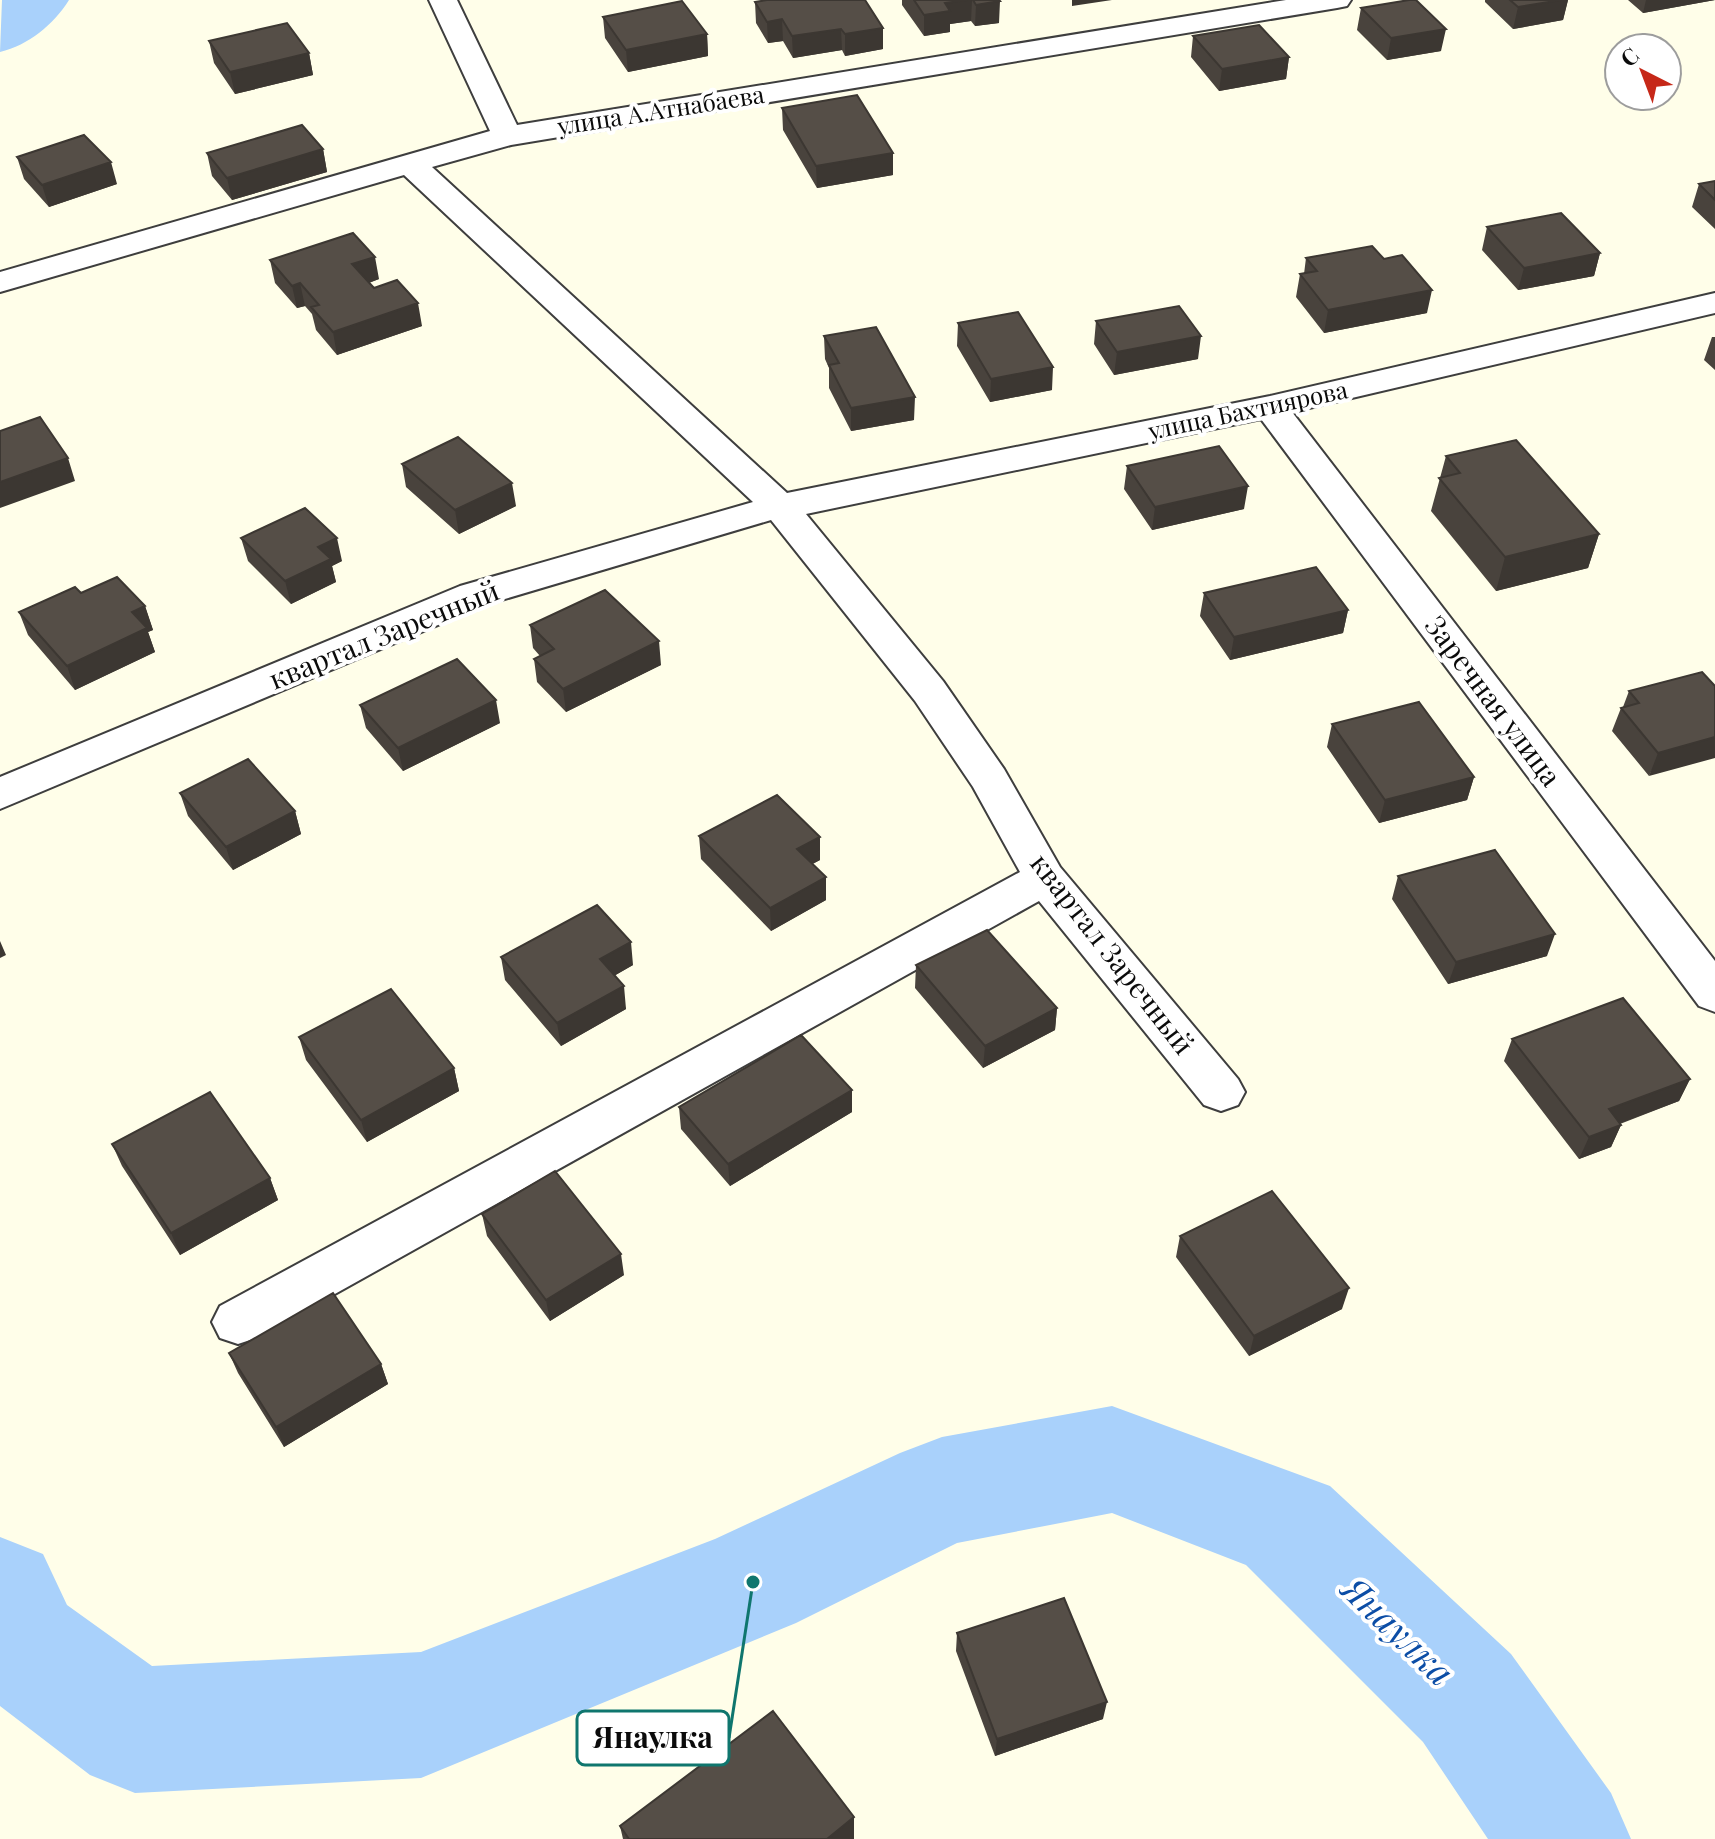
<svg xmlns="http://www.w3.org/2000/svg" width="1715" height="1839" font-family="'Playfair Display',serif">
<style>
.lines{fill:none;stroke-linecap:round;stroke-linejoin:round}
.river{fill:#a9d1fb;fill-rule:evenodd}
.minor-casing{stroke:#3e3e3e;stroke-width:4}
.minor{fill:#fff;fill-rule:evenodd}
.wall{fill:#49433d}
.shaded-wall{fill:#3c3732}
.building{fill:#554e47;stroke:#3c3732;stroke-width:2}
.labels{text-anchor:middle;stroke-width:8;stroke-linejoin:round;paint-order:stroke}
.far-street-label{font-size:24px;fill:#0b0b0b;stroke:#fff}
.street-label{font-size:28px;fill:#0b0b0b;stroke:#fff}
.near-water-label{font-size:36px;font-style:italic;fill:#0b4da6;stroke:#fff}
.leader{fill:none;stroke:#0f766e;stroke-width:3}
.callout-dot{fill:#0f766e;stroke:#fff;stroke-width:3}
.callout{fill:#fff;stroke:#0f766e;stroke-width:3}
.callout-label{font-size:30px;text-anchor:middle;font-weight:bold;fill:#0b0b0b}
</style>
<rect width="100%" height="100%" fill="#fffee9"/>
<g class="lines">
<path class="river" d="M2,0H69C53,25 29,45 0,52Z
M1112,1406L1330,1486L1511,1654L1611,1793L1631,1839H1488L1423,1742L1246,1565L1112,1513L957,1543L796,1623L421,1778L135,1793L90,1775L0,1706V1537L43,1554L67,1605L152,1666L421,1652L715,1539L900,1453L942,1437Z"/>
<defs>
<path id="minor" d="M429,0H457L517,125L1286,0H1351L1347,6L1337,8L511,145L432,167L787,493L1270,396L1715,293V313L1292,412L1715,961V1012L1699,1006L1261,419L806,514L943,681L1004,769L1060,867L1238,1079L1245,1092L1238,1105L1221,1111L1204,1105L1039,901L256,1338L238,1344L220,1338L212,1322L220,1306L1020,872L973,787L915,701L771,520L488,604L0,809V777L460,586L753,502L404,175L0,292V272L490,131Z"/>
</defs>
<use href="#minor" class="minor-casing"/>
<use href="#minor" class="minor"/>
</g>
<path class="wall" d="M865,0L883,49L845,56L842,50L793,58L783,41L768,43L756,23L755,2Z
M902,0H999V23L975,26L971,21L950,24V32L924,36L902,5Z
M1485,0H1568L1563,20L1513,29L1485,2Z
M1628,0H1715L1643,13Z
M1361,8L1441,51L1387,60L1357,30Z
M603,17L707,34L708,56L628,72L605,38Z
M1193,36L1289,57L1286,79L1219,91L1191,57Z
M209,41L309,53L313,75L235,94L214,63Z
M782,108L893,175L817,188L783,130Z
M323,149L327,172L232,200L212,176L207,153Z
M17,157L117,184L49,207L24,179Z
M1715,181V229L1692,207L1699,184Z
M1487,227L1600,253L1594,276L1518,290L1482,250Z
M1306,258L1427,313L1324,333L1296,297L1300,274H1304Z
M270,260L379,279L369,283L422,326L337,355L316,330L312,314L305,306L297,308L275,283Z
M1096,321L1198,359L1114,375L1094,344Z
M958,323L1052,390L990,402L957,346Z
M824,336L914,420L851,431L829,388V368L825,359Z
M1712,337H1715V370L1704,360Z
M1446,456L1599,534L1588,568L1496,591L1431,511Z
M402,464L516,506L459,534L406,487Z
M1127,466L1244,509L1152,530L1124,489Z
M241,538L342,561L332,566L336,582L291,604L248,561Z
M81,593L145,606L153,630L148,632L155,652L75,690L28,635L19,612Z
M1204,593L1348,610L1343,633L1230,660L1200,616Z
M530,625L661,665L566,712L537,682L534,659L540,656L533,648Z
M1702,672L1649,776L1612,731L1621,708L1623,707L1629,691Z
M360,705L500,723L403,771L366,728Z
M1332,724L1474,777L1467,800L1379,823L1327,747Z
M180,793L295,811L301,834L233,870L188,816Z
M699,836L820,837V860L812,864L826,877V900L771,931L701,859Z
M1398,876L1547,956L1448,984L1392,899Z
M501,957L633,965L614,976L626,1009L561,1046L505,980Z
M916,965L1057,1008L1055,1030L983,1068L915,988Z
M299,1037L454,1068L459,1091L367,1142L306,1060Z
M1512,1039L1690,1079L1679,1101L1620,1124L1621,1125L1611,1147L1579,1159L1504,1061Z
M852,1090V1112L730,1186L681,1129L679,1107Z
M112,1144L270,1178L278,1200L180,1255L122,1166Z
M482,1214L624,1275L550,1321L487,1236Z
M1180,1236L1342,1309L1249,1356L1176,1257Z
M229,1353L381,1364L388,1384L284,1447L238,1373Z
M957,1633L1103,1719L995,1756L956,1651Z
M854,1817V1839H623L620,1826Z"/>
<path class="shaded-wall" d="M967,0H972L971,21L950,24V32L924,36V15L945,3Z
M1072,0H1112L1072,6Z
M1553,0H1568L1563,20L1513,29L1518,7Z
M1646,0H1715L1643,13Z
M1000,1L999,23L975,26L976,5Z
M782,19L783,41L768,43L767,22Z
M883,28V49L845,56V34Z
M841,29L842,50L793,58L792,36Z
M1446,29L1441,51L1387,60L1391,38Z
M707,34L708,56L628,72L626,50Z
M309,53L313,75L235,94L230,72Z
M1289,57L1286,79L1219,91L1222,69Z
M323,149L327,172L232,200L227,178Z
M893,153V175L817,188L816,166Z
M111,162L117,184L49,207L42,185Z
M1600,253L1594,276L1518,290L1524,268Z
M375,257L379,279L357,287L352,264Z
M300,283L305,306L297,308L292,286Z
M1432,290L1427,313L1324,333L1328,310Z
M418,303L422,326L337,355L333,332Z
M1201,336L1198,359L1114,375L1117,352Z
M1053,367L1052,390L990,402L991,379Z
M915,397L914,420L851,431V408Z
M68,458L75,481L0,508V482Z
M512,483L516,506L459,534L455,510Z
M1248,486L1244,509L1152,530L1155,507Z
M1599,534L1588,568L1496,591L1505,557Z
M337,538L342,561L332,566L336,582L291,604L285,581L318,547Z
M145,606L153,630L148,632L155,652L75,690L67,666L132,612Z
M1348,610L1343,633L1230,660L1234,637Z
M659,641L661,665L566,712L563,689Z
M496,700L500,723L403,771L398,748Z
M1715,737V758L1649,776L1658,753Z
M1474,777L1467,800L1379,823L1385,800Z
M295,811L301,834L233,870L226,847Z
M820,837V860L798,872L797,849Z
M826,877V900L771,931L770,908Z
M1555,934L1547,956L1448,984L1456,962Z
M0,941L6,955L0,958Z
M631,942L633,965L603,982L600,959Z
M624,986L626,1009L561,1046L557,1023Z
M1057,1008L1055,1030L983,1068L985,1046Z
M454,1068L459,1091L367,1142L361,1120Z
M1690,1079L1679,1101L1599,1131L1609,1109Z
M852,1090V1112L730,1186L728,1164Z
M1621,1125L1611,1147L1579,1159L1589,1137Z
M270,1178L278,1200L180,1255L171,1233Z
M621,1254L624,1275L550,1321L546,1300Z
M1349,1288L1342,1309L1249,1356L1254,1336Z
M381,1364L388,1384L284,1447L276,1427Z
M1107,1702L1103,1719L995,1756L997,1739Z
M854,1817V1839H827Z"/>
<path class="building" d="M767,0H865L883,28L845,34L841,29L792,36L782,19L767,22L755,2Z
M914,0H967L945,3L950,11L924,15Z
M973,0H999L1000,1L976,5Z
M1409,0H1416L1446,29L1391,38L1361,8Z
M1510,0H1561L1518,7Z
M682,1L707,34L626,50L603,17Z
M287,23L309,53L230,72L209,41Z
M1259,25L1289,57L1222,69L1193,36Z
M857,95L893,153L816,166L782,108Z
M302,125L323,149L227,178L207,153Z
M84,135L111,162L42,185L17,157Z
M1715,181V200L1699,184Z
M1561,213L1600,253L1524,268L1487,227Z
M353,233L375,257L352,264L374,288L397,280L418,303L333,332L311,307L319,305L300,283L292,286L270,260Z
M1372,246L1384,259L1402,255L1432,290L1328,310L1300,274L1317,271L1306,258Z
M1179,306L1201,336L1117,352L1096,321Z
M1018,312L1053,367L991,379L958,323Z
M876,327L915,397L851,408L829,365L839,363L824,336Z
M40,417L68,458L0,482V431Z
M458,437L512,483L455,510L402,464Z
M1516,440L1599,534L1505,557L1439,478L1460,473L1446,456Z
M1219,446L1248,486L1155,507L1127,466Z
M305,508L337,538L318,547L331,559L285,581L241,538Z
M1316,567L1348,610L1234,637L1204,593Z
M117,577L145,606L132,612L147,628L67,666L19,612L75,587L81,593Z
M605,590L659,641L563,689L534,659L554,649L530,625Z
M457,659L496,700L398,748L360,705Z
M1702,672L1715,686V737L1658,753L1621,708L1639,703L1629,691Z
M1419,702L1474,777L1385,800L1332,724Z
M248,759L295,811L226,847L180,793Z
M777,795L820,837L797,849L826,877L770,908L699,836Z
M1495,850L1555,934L1456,962L1398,876Z
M597,905L631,942L600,959L624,986L557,1023L501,957Z
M987,930L1057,1008L985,1046L916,965Z
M391,989L454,1068L361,1120L299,1037Z
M1623,998L1690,1079L1609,1109L1621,1125L1589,1137L1512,1039Z
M801,1035L852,1090L728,1164L679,1107Z
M210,1092L270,1178L171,1233L112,1144Z
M555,1171L621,1254L546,1300L482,1214Z
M1272,1191L1349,1288L1254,1336L1180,1236Z
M333,1293L381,1364L276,1427L229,1353Z
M1064,1598L1107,1702L997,1739L957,1633Z
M773,1711L854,1817L827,1839H629L620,1826Z"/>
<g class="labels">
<g class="far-street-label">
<text transform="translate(661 111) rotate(-9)" y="8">улица А.Атнабаева</text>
<text transform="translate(1248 411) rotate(-12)" y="8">улица Бахтиярова</text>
</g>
<g class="street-label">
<text transform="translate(384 635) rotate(-22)" y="10">квартал Заречный</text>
<text transform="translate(1493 701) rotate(53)" y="10">Заречная улица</text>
<text transform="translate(1112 954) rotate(52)" y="10">квартал Заречный</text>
</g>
<g class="near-water-label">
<text transform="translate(1398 1631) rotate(44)" y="13">Янаулка</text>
</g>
</g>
<path class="leader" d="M753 1582L729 1738"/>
<circle class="callout-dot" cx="753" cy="1582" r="8"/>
<rect class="callout" x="577" y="1711" width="152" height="54" rx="8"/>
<g class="callout-label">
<text x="653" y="1748">Янаулка</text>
</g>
<g transform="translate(1643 72) rotate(318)"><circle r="38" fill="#ffffff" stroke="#9d9d9d" stroke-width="2"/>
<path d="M0-6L14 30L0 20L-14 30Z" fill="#c62818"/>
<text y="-12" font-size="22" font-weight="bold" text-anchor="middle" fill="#0b0b0b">С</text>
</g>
</svg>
